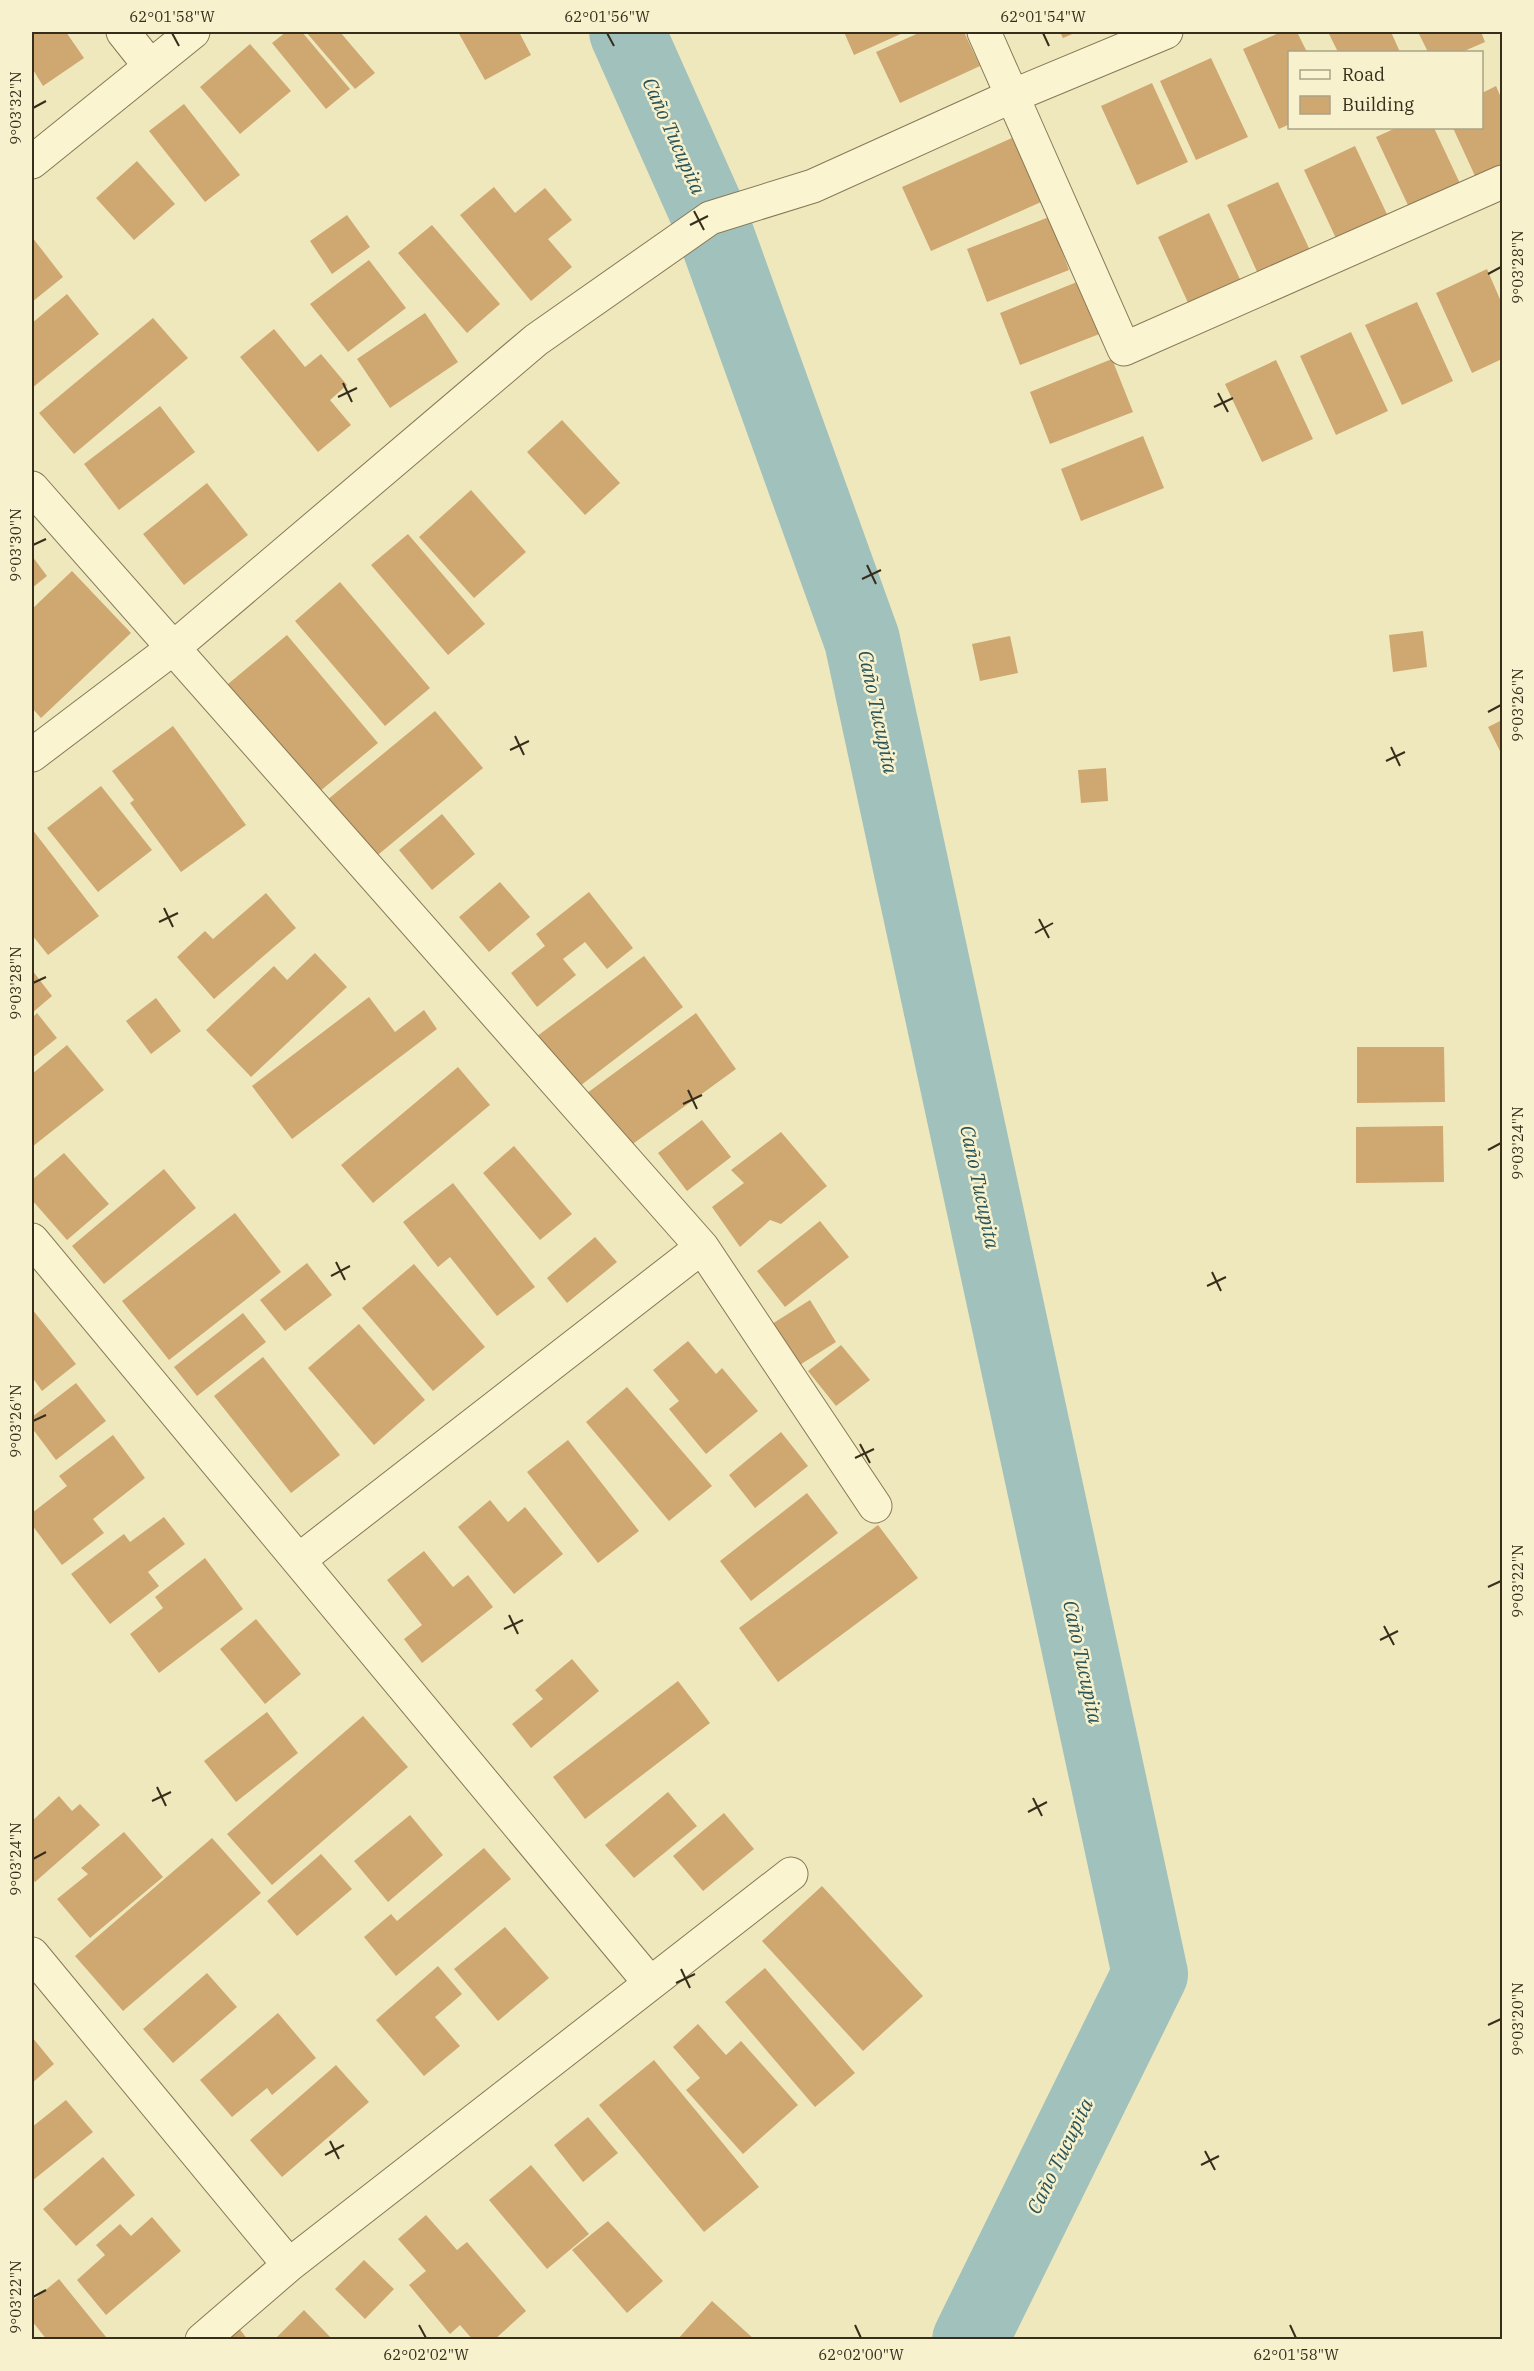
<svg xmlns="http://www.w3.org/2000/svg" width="1534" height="2371" font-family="'IBM Plex Serif',serif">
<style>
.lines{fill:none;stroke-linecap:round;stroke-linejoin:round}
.river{stroke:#a1c1bc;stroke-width:76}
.building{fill:#cfa771}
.minor-casing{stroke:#887856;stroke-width:35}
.minor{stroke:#faf4d0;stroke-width:33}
.ticks{fill:none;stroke:#372d1b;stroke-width:2}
.labels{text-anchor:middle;stroke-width:5;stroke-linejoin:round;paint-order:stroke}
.water-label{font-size:20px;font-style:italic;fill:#295357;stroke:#f7f1cd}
.neatline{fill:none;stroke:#372d1b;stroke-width:2}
.ticks-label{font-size:15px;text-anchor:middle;fill:#372d1b}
</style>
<rect width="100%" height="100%" fill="#efe8bd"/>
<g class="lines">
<path class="river" d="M627,32L710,218L862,640L1150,1974L970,2340"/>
</g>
<path class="building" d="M32,32H66L84,58L43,86L32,68Z
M286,32H302L350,89L326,109L272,43Z
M306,32H340L375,73L355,89Z
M458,32H519L531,55L485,80Z
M844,32H905L854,55Z
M921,32H964L980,66L900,103L876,52Z
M1060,32H1077L1063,38Z
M1281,32H1297L1307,52H1290V124L1279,129L1243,49Z
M1328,32H1391L1400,52H1338Z
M1418,32H1481L1485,42L1462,52H1428Z
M250,44L291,91L240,134L200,87Z
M1211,58L1248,137L1196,160L1160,81Z
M1152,83L1188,162L1137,185L1101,106Z
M1496,86L1502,100V179L1481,189L1453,128H1482V93Z
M184,104L240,175L205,202L149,131Z
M1396,128H1434L1464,192L1413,216L1376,137Z
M1012,138L1041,202L931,251L902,187Z
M1355,146L1392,225L1341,249L1304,170Z
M137,161L175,204L134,240L96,198Z
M1278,182L1315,261L1263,285L1227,205Z
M494,187L515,213L545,188L572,220L548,239L572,267L531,301L460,215Z
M1209,213L1246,292L1194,316L1158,237Z
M347,215L370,247L332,274L310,241Z
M1049,217L1069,270L987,302L967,249Z
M432,225L500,304L467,333L398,253Z
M32,237L63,277L32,302Z
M369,260L406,308L348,352L310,304Z
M1487,269L1502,304V359L1472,373L1436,293Z
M1082,280L1102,333L1020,365L1000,313Z
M67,294L99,334L32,388V323Z
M1417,302L1453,381L1402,405L1365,325Z
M425,313L458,362L390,408L357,359Z
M153,318L188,358L74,454L39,413Z
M274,329L305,367L321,354L347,385L330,400L351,425L318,452L240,357Z
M1351,332L1388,411L1336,435L1300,356Z
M1112,359L1133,412L1050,444L1030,392Z
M1276,360L1313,439L1262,462L1225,384Z
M160,406L195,452L119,510L84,464Z
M562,420L620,483L585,515L527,452Z
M1143,436L1164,488L1081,521L1061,469Z
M207,483L248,535L184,585L143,534Z
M471,490L526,552L474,598L419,537Z
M408,534L485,624L448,655L371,565Z
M32,556L47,576L32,588Z
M72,571L131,633L41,718L32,708V609Z
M340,582L430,688L385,726L295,621Z
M1423,631L1427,667L1393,672L1389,635Z
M287,635L378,743L313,797L222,689Z
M1010,636L1018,673L980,681L972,644Z
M435,711L483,768L368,863L321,805Z
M1502,720V755L1488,727Z
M173,726L246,825L181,872L130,803L134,800L112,771Z
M1106,768L1108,801L1081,803L1078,770Z
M101,786L152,850L98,892L47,828Z
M442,814L475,854L432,890L399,850Z
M32,829L99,916L48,955L32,935Z
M500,882L530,917L489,952L459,917Z
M589,892L633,948L607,969L585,942L563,959L576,975L537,1007L511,973L545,946L536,934Z
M266,893L296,928L214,999L177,957L205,931L213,939Z
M315,953L347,987L251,1077L206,1030L274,966L287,980Z
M644,956L683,1007L576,1089L536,1037Z
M32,970L52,996L32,1013Z
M369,997L395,1032L424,1010L437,1029L292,1139L252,1086Z
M156,998L181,1031L151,1054L126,1021Z
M37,1013L57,1038L32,1058V1018Z
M696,1013L736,1069L623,1151L583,1096Z
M67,1045L104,1090L32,1147V1074Z
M1357,1047H1444L1445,1102L1357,1103Z
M458,1067L490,1105L373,1203L341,1165Z
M702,1120L731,1157L687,1191L658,1153Z
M1443,1126L1444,1182L1356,1183V1127Z
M781,1132L827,1186L781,1224L770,1220L740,1247L712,1207L744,1183L731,1170Z
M514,1146L572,1214L540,1240L483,1173Z
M64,1153L109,1204L67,1240L32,1200V1180Z
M164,1169L196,1208L104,1284L72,1246Z
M453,1183L535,1287L497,1316L450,1257L438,1267L403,1222Z
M235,1213L281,1272L169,1360L122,1301Z
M820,1221L849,1257L785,1307L757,1271Z
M595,1237L617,1262L567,1303L547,1278Z
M307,1263L332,1295L285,1331L260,1300Z
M414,1264L485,1347L433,1391L362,1308Z
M810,1300L836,1342L787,1373L761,1331Z
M32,1309L76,1364L42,1391L32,1377Z
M243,1313L266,1342L197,1396L174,1367Z
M359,1324L425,1400L374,1445L308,1368Z
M688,1341L716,1374L722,1368L758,1411L706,1454L669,1409L679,1401L653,1370Z
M841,1345L870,1380L836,1406L808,1371Z
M263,1357L340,1455L291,1493L214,1396Z
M76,1383L106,1421L56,1460L32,1428V1417Z
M627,1387L712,1486L669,1521L586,1422Z
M781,1432L808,1466L755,1508L729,1475Z
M113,1435L145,1478L93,1519L104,1533L62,1565L32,1525V1513L67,1486L59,1476Z
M568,1440L639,1531L598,1563L527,1472Z
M807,1493L838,1533L751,1601L720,1561Z
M490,1500L508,1522L525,1507L563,1554L514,1594L458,1527Z
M164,1517L185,1544L148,1572L159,1586L110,1624L71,1574L124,1534L130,1542Z
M878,1525L918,1578L778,1682L739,1628Z
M424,1551L453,1587L468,1575L493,1607L422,1663L404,1639L422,1625L387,1580Z
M205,1558L243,1609L159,1673L130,1634L163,1608L155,1597Z
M256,1619L301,1674L265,1704L220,1649Z
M572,1659L599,1691L531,1748L512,1724L543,1699L535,1690Z
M678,1681L710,1723L585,1819L553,1777Z
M267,1712L298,1753L236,1802L204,1761Z
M363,1716L408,1767L272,1885L227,1834Z
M668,1792L697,1826L634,1878L605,1845Z
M59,1796L72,1811L80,1804L100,1825L35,1882L32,1878V1821Z
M724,1813L754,1849L703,1891L673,1856Z
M410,1815L443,1855L388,1902L354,1861Z
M124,1832L163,1877L90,1938L57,1899L88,1874L81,1868Z
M212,1838L261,1893L123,2011L75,1956Z
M484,1848L511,1879L396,1976L364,1937L391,1914L397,1921Z
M321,1854L352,1889L297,1936L267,1901Z
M822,1886L923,1996L863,2051L762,1941Z
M505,1927L549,1978L498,2021L454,1969Z
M438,1966L462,1994L435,2017L460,2046L424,2076L376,2020Z
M765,1968L855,2073L815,2107L725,2002Z
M207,1973L237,2007L173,2063L143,2029Z
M278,2013L316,2058L272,2095L267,2088L232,2117L200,2080Z
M698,2024L726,2055L741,2041L798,2105L743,2154L686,2090L700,2078L673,2047Z
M32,2037L54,2064L32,2083Z
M654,2060L759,2187L704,2232L599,2105Z
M336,2065L369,2102L282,2177L250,2140Z
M66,2100L93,2132L32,2181V2127Z
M588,2117L618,2153L583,2182L554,2145Z
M103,2157L135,2195L76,2246L43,2209Z
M531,2165L589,2234L547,2269L489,2200Z
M426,2215L457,2250L467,2242L526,2311L494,2340H473L460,2325L450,2334L409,2285L426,2271L398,2239Z
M152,2217L181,2251L106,2315L77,2280L105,2255L96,2245L120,2224L131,2236Z
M608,2221L663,2281L627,2313L572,2250Z
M364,2260L394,2289L365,2319L335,2289Z
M59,2279L106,2337L103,2340H47L32,2321V2301Z
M712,2301L755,2340H677Z
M304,2310L333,2340H274Z
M238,2327L248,2340H223Z"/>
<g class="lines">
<defs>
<path id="minor" d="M123,32L150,66
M984,32L1124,349L1502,182
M32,162L193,32
M32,488L702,1247L875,1506
M32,755L172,649L536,340L710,218L813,186L1012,96L1166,32
M32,1240L650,1983
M299,1560L702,1247
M32,1954L289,2265
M202,2340L289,2265L791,1874"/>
</defs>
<use href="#minor" class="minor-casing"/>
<use href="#minor" class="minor"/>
</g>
<path class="ticks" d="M172,33L179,46M607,33L614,46M1043,33L1049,46M33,108L46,101M694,211L704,230M690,225L708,216M1488,274L1501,267M343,383L352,402M1218,393L1228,412M338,397L357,388M1214,407L1233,398M33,545L46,539M867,565L876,584M862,579L881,570M1488,712L1501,705M515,736L524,755M1391,747L1400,766M510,750L529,741M1386,761L1405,752M164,908L173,927M1039,919L1049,938M159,922L178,913M1035,933L1053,923M33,983L46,977M688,1090L697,1109M683,1104L702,1095M1488,1150L1501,1143M336,1262L345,1280M1212,1272L1221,1291M331,1276L350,1266M1207,1286L1226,1277M33,1421L46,1415M860,1444L870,1463M855,1458L874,1449M1488,1587L1501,1581M509,1615L518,1634M1384,1626L1394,1645M504,1629L523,1620M1380,1640L1398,1631M157,1787L166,1806M1033,1798L1042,1816M152,1801L171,1792M1028,1812L1047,1802M33,1859L46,1852M681,1969L690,1988M676,1983L695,1974M1488,2025L1501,2019M330,2141L339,2159M1205,2151L1215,2170M325,2155L344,2145M1201,2165L1219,2156M33,2297L46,2290M419,2325L426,2338M855,2325L861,2338M1290,2325L1296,2338"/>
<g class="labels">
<g class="water-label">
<text transform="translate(674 136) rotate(66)" y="7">Caño Tucupita</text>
<text transform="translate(878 712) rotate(78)" y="7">Caño Tucupita</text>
<text transform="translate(980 1187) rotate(78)" y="7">Caño Tucupita</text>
<text transform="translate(1083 1662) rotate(78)" y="7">Caño Tucupita</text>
<text transform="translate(1060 2156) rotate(-64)" y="7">Caño Tucupita</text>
</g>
</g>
<rect width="1534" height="2371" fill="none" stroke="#f7f1cd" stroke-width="66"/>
<rect x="1288" y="51" width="195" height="78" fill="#f7f1cd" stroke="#aaa386" stroke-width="1.5"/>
<rect x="1300" y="70" width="30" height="9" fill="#faf4d0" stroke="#aaa386" stroke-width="1.5"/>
<text x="1342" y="81" font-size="18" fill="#372d1b">Road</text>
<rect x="1300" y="96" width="30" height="18" fill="#cfa771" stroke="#aaa386" stroke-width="1.5"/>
<text x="1342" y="111" font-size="18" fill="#372d1b">Building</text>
<rect x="33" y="33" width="1468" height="2305" class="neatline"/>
<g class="ticks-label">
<text x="172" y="22">62°01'58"W</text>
<text x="607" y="22">62°01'56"W</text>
<text x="1043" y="22">62°01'54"W</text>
<text transform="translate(16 108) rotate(-90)" y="5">9°03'32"N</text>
<text transform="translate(1518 267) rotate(-90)" y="5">9°03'28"N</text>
<text transform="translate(16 545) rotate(-90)" y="5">9°03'30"N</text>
<text transform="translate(1518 705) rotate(-90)" y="5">9°03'26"N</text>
<text transform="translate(16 983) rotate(-90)" y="5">9°03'28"N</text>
<text transform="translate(1518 1143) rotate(-90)" y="5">9°03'24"N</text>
<text transform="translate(16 1421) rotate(-90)" y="5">9°03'26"N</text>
<text transform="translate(1518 1581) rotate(-90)" y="5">9°03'22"N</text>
<text transform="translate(16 1859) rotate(-90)" y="5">9°03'24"N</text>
<text transform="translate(1518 2019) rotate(-90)" y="5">9°03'20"N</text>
<text transform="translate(16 2297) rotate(-90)" y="5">9°03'22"N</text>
<text x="426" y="2360">62°02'02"W</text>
<text x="861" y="2360">62°02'00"W</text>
<text x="1296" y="2360">62°01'58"W</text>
</g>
</svg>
